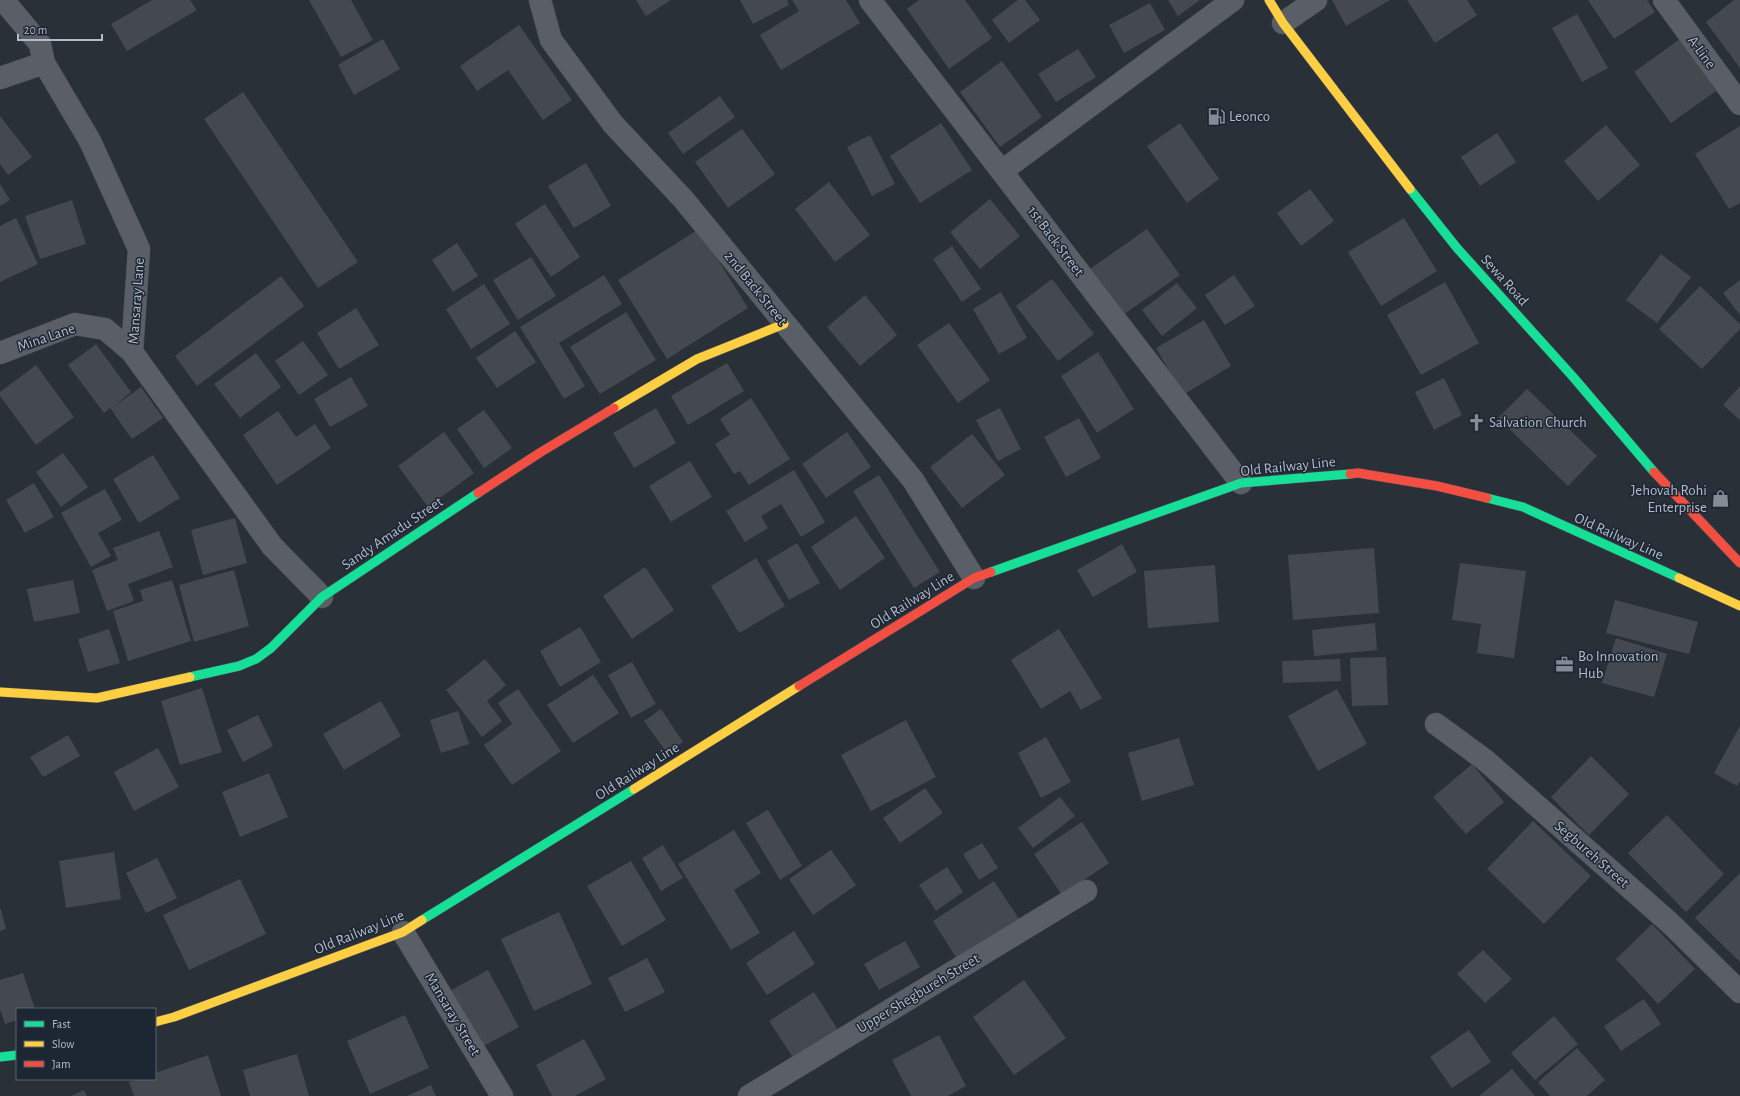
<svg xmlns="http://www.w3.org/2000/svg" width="1740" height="1096" font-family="'Alegreya Sans',sans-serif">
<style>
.building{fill:#444950}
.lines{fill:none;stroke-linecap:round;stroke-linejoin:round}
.street-casing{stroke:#484c53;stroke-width:23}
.fast-casing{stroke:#484c53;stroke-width:10}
.slow-casing{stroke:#484c53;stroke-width:10}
.jam-casing{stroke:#484c53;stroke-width:10}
.street{stroke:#5a5e66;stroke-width:22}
.fast{stroke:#16e098;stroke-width:9}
.slow{stroke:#ffcf43;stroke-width:9}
.jam{stroke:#f24e42;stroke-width:9}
.labels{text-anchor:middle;stroke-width:3;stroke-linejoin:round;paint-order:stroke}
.street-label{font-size:15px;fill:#b4bcc9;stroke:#1d2633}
.poi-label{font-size:15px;fill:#b4bcc9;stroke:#1d2633;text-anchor:start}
</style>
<rect width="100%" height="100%" fill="#2a3038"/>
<path class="building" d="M152,0H190L197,10L127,51L111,24Z
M309,0H351L373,40L341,57Z
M636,0H671L646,16Z
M740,0H787L789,5L753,24Z
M792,0H846L860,23L781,70L760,35L799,11Z
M919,0H965L992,38L949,69L907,9Z
M1018,0H1025L1040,20L1009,43L992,20Z
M1168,0H1200L1178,16Z
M1332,0H1390L1346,26Z
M1407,0H1467L1477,15L1435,43Z
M1588,0H1647L1655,12L1614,39Z
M1734,0H1740V68L1706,22Z
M1150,3L1165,30L1124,53L1109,25Z
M1577,14L1608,68L1582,82L1552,28Z
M519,25L572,100L543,120L508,70L477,91L460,66Z
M383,39L400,69L354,95L338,65Z
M1680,39L1716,91L1671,123L1634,72Z
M1078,49L1096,77L1056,102L1038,74Z
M1002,61L1042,117L1000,147L960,92Z
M243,92L358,262L318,288L204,119Z
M720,96L735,117L683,154L668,133Z
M0,116L32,157L8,175L0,164Z
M941,123L972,170L920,203L890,156Z
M1180,123L1219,179L1187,203L1147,146Z
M1606,125L1640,165L1598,201L1564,161Z
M1740,126V203L1729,209L1695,154Z
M742,129L775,174L728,208L695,162Z
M1497,133L1516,162L1480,186L1461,157Z
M870,135L895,184L872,196L847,147Z
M586,163L611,206L574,228L548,186Z
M829,182L870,235L835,262L795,209Z
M0,184L10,200L0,206Z
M1310,189L1334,221L1301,246L1277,213Z
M990,199L1020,236L980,269L950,232Z
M72,200L86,244L40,259L25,216Z
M545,204L580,257L551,277L515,224Z
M16,218L38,264L0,282V226Z
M1404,218L1437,271L1381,306L1348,252Z
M699,229L748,308L667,359L618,280Z
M1147,229L1180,275L1120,317L1087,271Z
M457,243L478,276L453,292L432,260Z
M952,246L981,289L962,302L933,259Z
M1661,254L1691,277L1657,323L1626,300Z
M531,257L556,296L518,320L493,280Z
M604,275L622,304L559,343L585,386L564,399L520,327Z
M1234,275L1255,306L1225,325L1205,295Z
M281,276L304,306L197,386L175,356Z
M1052,279L1094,334L1058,361L1016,306Z
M1740,280V315L1723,293Z
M1445,282L1479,343L1421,375L1387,315Z
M1177,283L1197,308L1162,336L1142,310Z
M484,284L510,324L471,349L446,309Z
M1700,286L1740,324V329L1702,369L1659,329Z
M1001,292L1027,338L999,354L973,309Z
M865,295L897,335L860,366L827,327Z
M356,308L379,345L339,369L317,333Z
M626,312L656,360L600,394L570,347Z
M1204,320L1231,366L1183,395L1156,348Z
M949,323L990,380L958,403L917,345Z
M515,331L536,362L497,388L476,358Z
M303,341L328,375L299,395L275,361Z
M96,344L131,392L113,407L141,387L163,418L132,439L110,408L104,413L68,365Z
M1098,352L1134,409L1097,433L1061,376Z
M256,353L281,387L240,418L214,384Z
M727,363L744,391L688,425L671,396Z
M36,365L74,417L36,445L0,396V392Z
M351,377L368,406L330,427L314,399Z
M1444,378L1462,415L1434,430L1415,392Z
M1740,386V420L1723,405Z
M1527,389L1597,456L1568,486L1498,418Z
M751,398L790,459L749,485L740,471L734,474L715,444L730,435L720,419Z
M656,408L676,443L634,468L613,433Z
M1000,408L1021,449L998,461L976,420Z
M484,410L512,448L484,468L457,429Z
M278,411L296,437L315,424L331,448L277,485L243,435Z
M1079,418L1101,458L1066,477L1044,437Z
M444,432L474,473L428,507L398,466Z
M847,432L871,467L826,498L802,464Z
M972,434L1005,475L962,508L930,467Z
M63,453L88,487L61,507L36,472Z
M153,455L180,498L139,523L113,479Z
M690,461L712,497L671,522L649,486Z
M794,470L825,522L801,537L781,504L761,516L768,528L745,542L726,511Z
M879,475L940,572L914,588L853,491Z
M34,483L54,517L25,533L6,500Z
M105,489L122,520L98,533L111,556L91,567L61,513Z
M856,516L885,558L840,590L811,547Z
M235,518L247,563L203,575L191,530Z
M159,531L173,567L128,584L134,601L107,611L92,570L118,560L113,548Z
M797,543L820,583L789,600L767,561Z
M1122,544L1137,572L1093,597L1077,570Z
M1374,548L1379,613L1293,620L1288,555Z
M756,558L785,606L739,633L711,586Z
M1460,563L1526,571L1514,658L1477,653L1481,624L1452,620Z
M1215,565L1219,622L1148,628L1144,571Z
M645,567L674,610L632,639L603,596Z
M234,570L249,626L194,642L179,585Z
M73,580L80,613L34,622L27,589Z
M172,580L191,641L128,661L113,611L143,601L140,590Z
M1615,600L1698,622L1689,654L1606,633Z
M1375,623L1377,650L1314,656L1312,630Z
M580,627L601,662L560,687L540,651Z
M109,629L120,663L88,672L78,639Z
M1059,629L1102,698L1081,710L1070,691L1041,709L1011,660Z
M1616,638L1667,654L1654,697L1602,683Z
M1386,657L1388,705L1352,706L1350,658Z
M485,659L506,685L487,701L502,721L482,737L446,690Z
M1340,659L1341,681L1283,683L1282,661Z
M632,662L656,704L631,718L608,675Z
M593,675L619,713L573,743L547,705Z
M202,688L222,752L180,765L161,701Z
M518,689L561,751L512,785L484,745L512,724L498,703Z
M1337,689L1367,744L1318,771L1288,716Z
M381,701L401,736L344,770L323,734Z
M661,709L683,742L667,753L644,721Z
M458,711L469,744L441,753L430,720Z
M258,715L273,746L243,762L227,730Z
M906,720L936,777L871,811L841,755Z
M1740,726V781L1737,786L1714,773Z
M68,735L80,756L43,777L30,757Z
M1046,737L1071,782L1041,798L1018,753Z
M1179,738L1194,785L1142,801L1128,753Z
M158,748L179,787L134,811L114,772Z
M1591,756L1629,794L1589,835L1551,797Z
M1472,764L1504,802L1466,834L1433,797Z
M269,773L288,817L240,837L222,792Z
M925,788L943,813L900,843L883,818Z
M1060,797L1075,816L1033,848L1018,828Z
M768,810L802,866L780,880L746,823Z
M1667,815L1724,874L1686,912L1628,853Z
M1533,821L1591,876L1544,924L1487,869Z
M1082,822L1109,863L1062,895L1034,854Z
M734,830L761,873L734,890L760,933L731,950L678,864Z
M982,843L998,868L979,880L963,854Z
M663,845L683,878L661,891L642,858Z
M831,850L856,885L813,915L789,879Z
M114,852L121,899L66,908L59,861Z
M157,858L177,898L146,913L126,873Z
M631,861L666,920L622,946L587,886Z
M947,867L963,892L936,911L919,885Z
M1740,873V962L1695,918Z
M240,879L266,934L189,970L163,915Z
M994,881L1019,919L957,959L933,921Z
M1,909L6,929L0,931V910Z
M559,912L592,984L534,1011L501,939Z
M1652,924L1695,969L1658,1004L1616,959Z
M794,931L815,964L767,995L746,963Z
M905,941L920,967L879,990L864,964Z
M1483,950L1512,979L1485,1003L1457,974Z
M647,958L665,992L625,1012L608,978Z
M488,970L519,1027L478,1049L448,992Z
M23,973L35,1009H17V1020L5,1024L0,1009V980Z
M1024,980L1066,1038L1014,1075L973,1017Z
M814,992L840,1033L796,1062L769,1021Z
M1644,999L1661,1024L1621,1051L1604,1026Z
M405,1015L429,1068L370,1094L347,1041Z
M1554,1016L1578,1044L1535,1080L1511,1053Z
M1469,1030L1491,1062L1452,1088L1430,1057Z
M939,1035L966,1086L948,1096H911L892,1060Z
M584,1039L606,1079L575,1096H552L536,1065Z
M1577,1048L1605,1080L1587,1096H1550L1538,1082Z
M297,1054L309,1096H250L243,1070Z
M208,1055L221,1096H134L129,1082L138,1079H155V1073Z
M1512,1069L1535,1096H1479Z
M431,1085L436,1096H407Z
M84,1090L87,1096H71Z"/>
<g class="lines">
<defs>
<path id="street" d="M3,0L40,44L44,63L90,141L139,249L132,352L272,546L322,597
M540,0L551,40L613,124L684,200L913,480L974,578
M870,0L1241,483
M1664,0L1740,104
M1283,23L1316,0
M0,78L44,63
M1002,171L1233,0
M0,353L75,324L105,329L132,352
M1436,724L1485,760L1671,924L1740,992
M403,932L502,1096
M749,1096L1086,891"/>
<path id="fast" d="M1410,189L1457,248L1574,378L1654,472
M1487,498L1523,507L1679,578
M991,572L1241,483L1350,474
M190,677L239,666L256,659L271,648L322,597L478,493
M422,920L634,789
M0,1057L17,1055"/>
<path id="slow" d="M1269,0L1283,23L1410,189
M614,408L697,359L784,324
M1679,578L1740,606
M0,692L97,698L190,677
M634,789L799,686
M155,1022L174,1017L403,932L422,920"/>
<path id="jam" d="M1654,472L1740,563
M1350,474L1358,473L1437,486L1487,498
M478,493L541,452L614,408
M799,686L974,578L991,572"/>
</defs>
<use href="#street" class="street-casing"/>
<use href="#fast" class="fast-casing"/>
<use href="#slow" class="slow-casing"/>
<use href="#jam" class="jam-casing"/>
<use href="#street" class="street"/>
<use href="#fast" class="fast"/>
<use href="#slow" class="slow"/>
<use href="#jam" class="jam"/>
</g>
<defs>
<symbol id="fuel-bare" viewBox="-9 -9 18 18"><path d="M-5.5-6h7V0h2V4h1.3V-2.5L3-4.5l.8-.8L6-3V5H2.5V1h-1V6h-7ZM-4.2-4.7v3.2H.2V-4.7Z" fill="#848b96" stroke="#1d2633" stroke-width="2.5" paint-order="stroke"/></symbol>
<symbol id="church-bare" viewBox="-9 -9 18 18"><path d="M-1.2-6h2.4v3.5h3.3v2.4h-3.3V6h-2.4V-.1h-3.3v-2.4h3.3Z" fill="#848b96" stroke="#1d2633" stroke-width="2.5" paint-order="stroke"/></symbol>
<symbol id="shop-bare" viewBox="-9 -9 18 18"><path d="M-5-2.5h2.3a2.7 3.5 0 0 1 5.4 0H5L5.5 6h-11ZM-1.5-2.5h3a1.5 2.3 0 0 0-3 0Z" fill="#848b96" stroke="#1d2633" stroke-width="2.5" paint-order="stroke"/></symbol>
<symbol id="office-bare" viewBox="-9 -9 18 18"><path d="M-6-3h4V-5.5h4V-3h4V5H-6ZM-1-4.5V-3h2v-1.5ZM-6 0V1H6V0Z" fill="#848b96" stroke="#1d2633" stroke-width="2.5" paint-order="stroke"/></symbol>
</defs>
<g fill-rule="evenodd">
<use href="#fuel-bare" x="1204" y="104" width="25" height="25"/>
<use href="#church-bare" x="1464" y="410" width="25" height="25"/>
<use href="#shop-bare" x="1708" y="486" width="25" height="25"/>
<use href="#office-bare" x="1552" y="652" width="25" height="25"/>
</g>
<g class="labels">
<g class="street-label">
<text transform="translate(1702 52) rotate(54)" y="5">A-Line</text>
<text transform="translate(1056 241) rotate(53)" y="5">1st Back Street</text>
<text transform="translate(1505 280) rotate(48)" y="5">Sewa Road</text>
<text transform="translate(756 288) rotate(51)" y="5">2nd Back Street</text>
<text transform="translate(136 301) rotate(-86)" y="5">Mansaray Lane</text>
<text transform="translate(46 337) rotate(-19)" y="5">Mina Lane</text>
<text transform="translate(1288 466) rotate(-6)" y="5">Old Railway Line</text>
<text transform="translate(392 533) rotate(-34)" y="5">Sandy Amadu Street</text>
<text transform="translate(1619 536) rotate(24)" y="5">Old Railway Line</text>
<text transform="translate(912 600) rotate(-32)" y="5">Old Railway Line</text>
<text transform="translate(637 771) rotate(-32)" y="5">Old Railway Line</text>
<text transform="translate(1592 854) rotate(41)" y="5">Segbureh Street</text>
<text transform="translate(359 932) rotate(-22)" y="5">Old Railway Line</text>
<text transform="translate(918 993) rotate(-31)" y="5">Upper Shegbureh Street</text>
<text transform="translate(453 1014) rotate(59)" y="5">Mansaray Street</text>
</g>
<g class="poi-label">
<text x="1229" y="121">Leonco</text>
<text x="1489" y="427">Salvation Church</text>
<text x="1707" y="495" text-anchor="end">Jehovah Rohi<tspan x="1707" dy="17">Enterprise</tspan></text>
<text x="1578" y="661">Bo Innovation<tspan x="1578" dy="17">Hub</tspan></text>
</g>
</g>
<rect x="16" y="1008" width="140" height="72" fill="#1d2633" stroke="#59626f"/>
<rect x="24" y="1021" width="20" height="6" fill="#16e098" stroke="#59626f"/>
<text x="52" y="1028" font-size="12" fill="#b4bcc9">Fast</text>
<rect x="24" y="1041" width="20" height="6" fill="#ffcf43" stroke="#59626f"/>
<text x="52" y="1048" font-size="12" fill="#b4bcc9">Slow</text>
<rect x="24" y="1061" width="20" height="6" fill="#f24e42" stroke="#59626f"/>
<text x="52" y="1068" font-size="12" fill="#b4bcc9">Jam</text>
<path d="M18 34v6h84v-6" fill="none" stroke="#b4bcc9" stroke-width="2"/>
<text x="24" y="34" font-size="12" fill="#b4bcc9" stroke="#1d2633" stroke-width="3" paint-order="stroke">20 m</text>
</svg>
